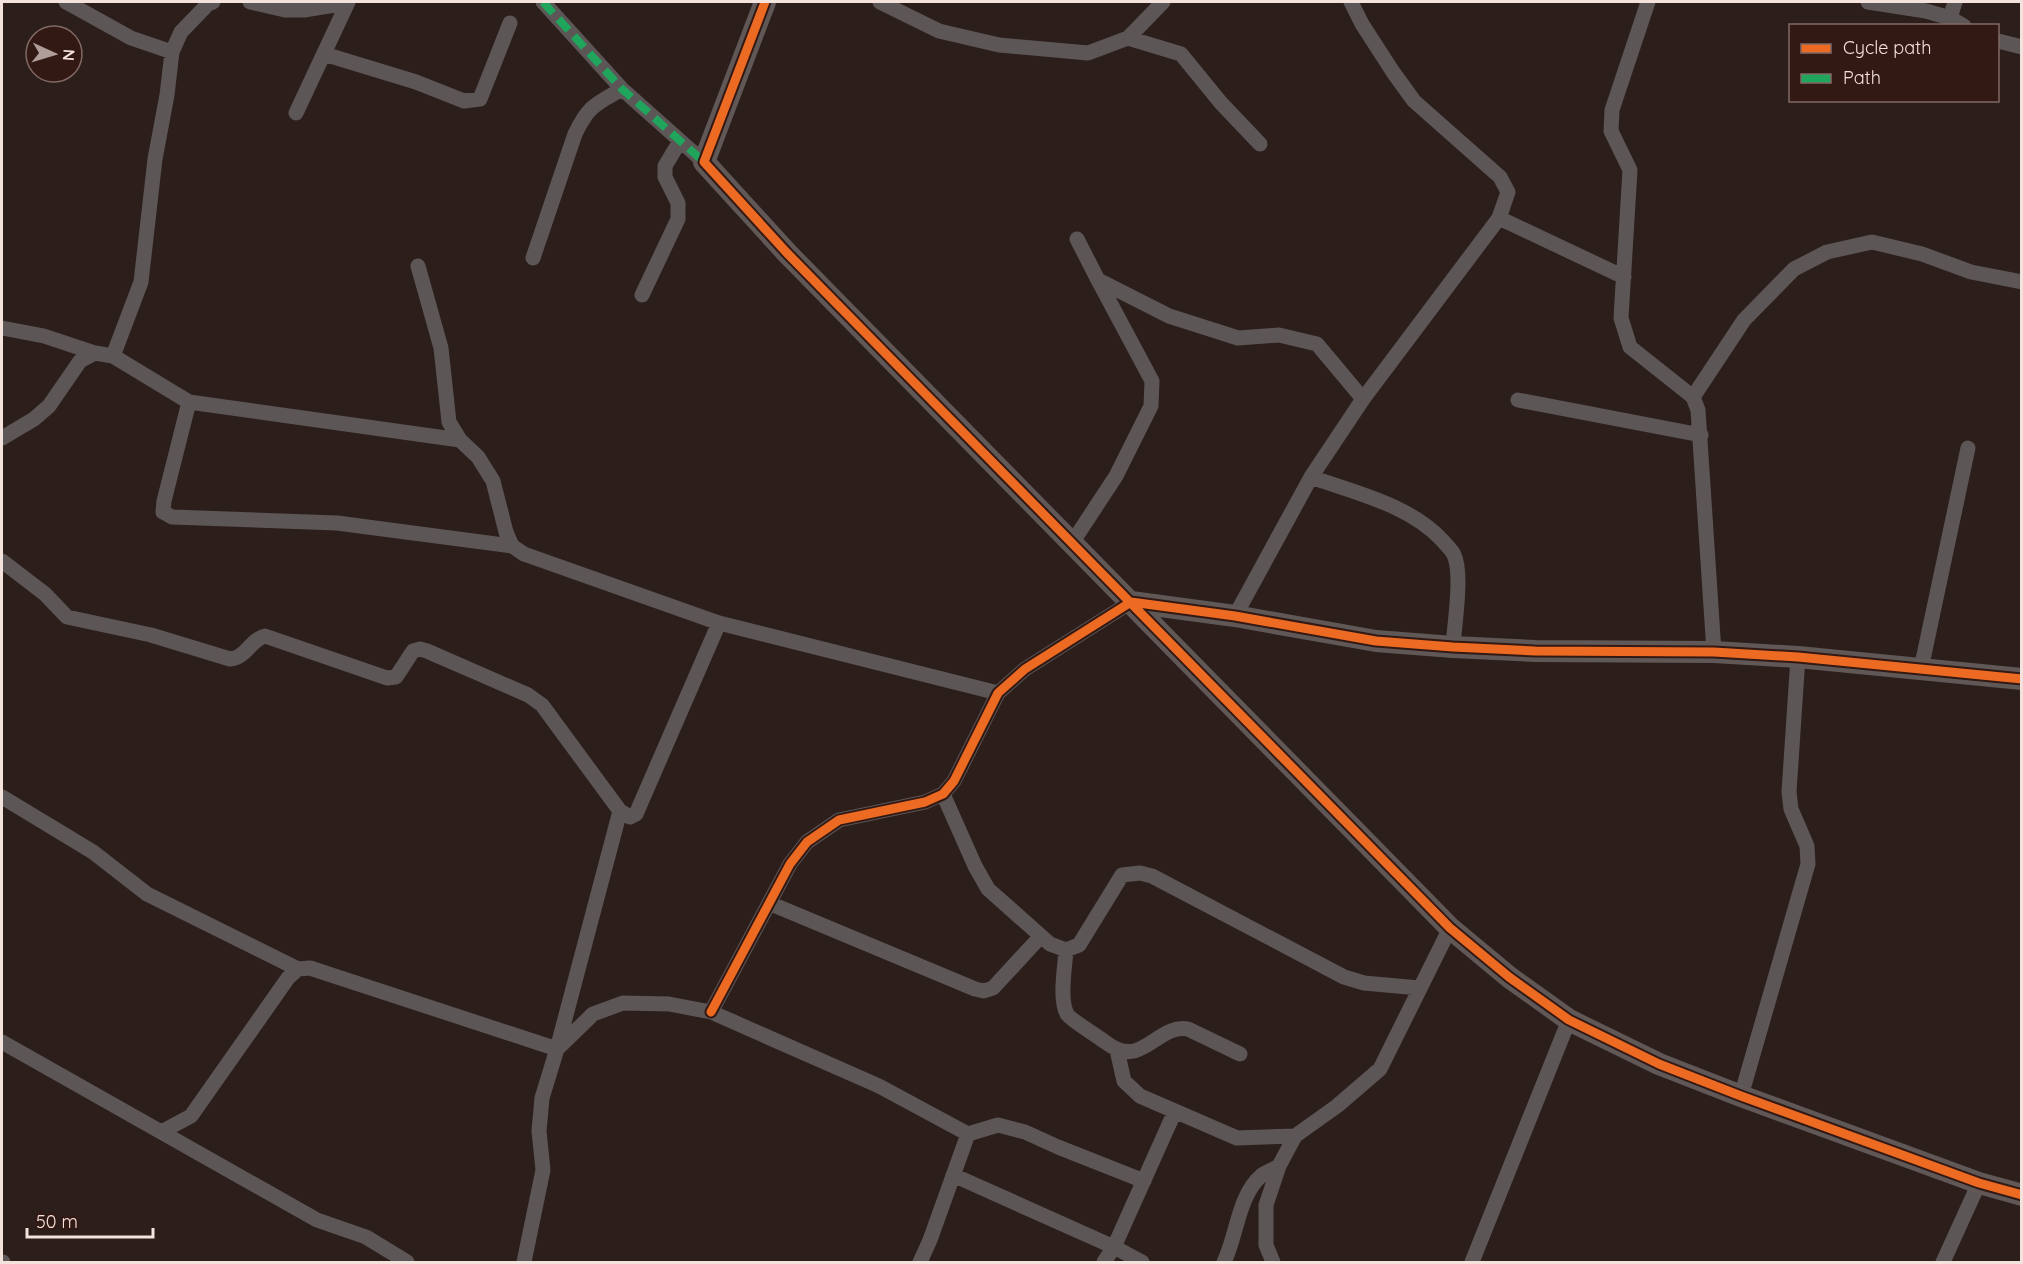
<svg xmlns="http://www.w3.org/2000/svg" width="2023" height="1264" font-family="Quicksand,sans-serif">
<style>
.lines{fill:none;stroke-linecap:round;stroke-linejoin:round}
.street{stroke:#5c5656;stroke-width:15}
.secondary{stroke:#605857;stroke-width:22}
.quiet{stroke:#20a55d;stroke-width:8;stroke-dasharray:15 8;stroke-linecap:butt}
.cycleway-casing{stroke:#331914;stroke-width:13}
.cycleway{stroke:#ed6a23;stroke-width:9}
</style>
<rect width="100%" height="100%" fill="#2c1e1b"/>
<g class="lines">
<path class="street" d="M66,2L131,38L172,52
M250,2L285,10H304L347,3
M543,2L622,89L704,162
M880,2L939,31L999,45L1088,53L1128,38L1181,54L1221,103L1260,144
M1648,2L1612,110L1611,131L1630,170L1621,318L1630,347L1693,397L1698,410L1714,652
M1868,2L1926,11L1950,18L1955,2
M1950,18L1964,26
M1128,38L1163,2
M1998,41L2022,47
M324,54L416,82L464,101L480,99L510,23
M296,113L348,2
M1499,218L1624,277
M1077,239L1098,280L1169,316L1238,338L1279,335L1317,344L1363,399
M533,258L575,134C589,105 596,104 622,89
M418,266L441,348L449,422L460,440L478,457L493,481L506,532L512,546
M642,295L678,219V203L665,177V166L680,141
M2,328L44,336L95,353L113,356L189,402L460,440
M113,356L141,282L155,159L167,95L172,52L181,32L208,4L213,2
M1693,397L1744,320L1794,269L1827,252L1872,242L1922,254L1971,272L2022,282
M1518,400L1701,435
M189,402L164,501L163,512L172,517L337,523L512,546L524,554L719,623L998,693
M2,438L34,419L49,406L80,361L95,353
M1311,477C1356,493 1410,505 1443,541C1446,545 1452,550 1454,555C1463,574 1454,626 1453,647
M1072,543L1116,476L1151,406L1152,381L1098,280
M2,561L45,594L67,617L151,635L230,659C246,658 250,640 265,636L387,678L396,677L413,651L420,649L427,651L528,695L542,705L620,811L630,817L636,814L719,623
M1235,616L1311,477L1363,399L1499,218L1508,192L1500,177L1414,101L1393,72L1362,24L1351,2
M1921,669L1968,448
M943,794L975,866L988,889L1050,944L1066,950L1079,945L1122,875L1140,873L1152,876L1344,977L1364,983L1419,988
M2,797L93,852L147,894L298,969
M769,903L975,989L984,991L993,988L1041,936
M1066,950C1065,967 1059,999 1067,1014C1072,1021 1093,1033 1101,1039C1111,1046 1120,1054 1134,1051C1153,1046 1167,1025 1188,1029L1240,1054
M711,1012L790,864L807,842L839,820L925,802L943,794L954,781L998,693L1025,669L1131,602
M2,1042L317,1220L366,1237L407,1262
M1117,1050L1124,1081L1140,1096L1237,1138L1295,1136
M1741,1096L1808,864L1807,846L1791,809L1789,792L1798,657
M163,1131L191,1116L288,978L298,969L310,968L557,1049L593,1014L623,1003L669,1004L711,1012L879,1086L968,1134L998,1125L1025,1132L1058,1147L1144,1181
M953,1175L1114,1247L1142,1262
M2,1262H3
M524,1262L543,1170L539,1131L542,1098L557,1049L620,811
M920,1262L930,1240L968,1134
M1104,1262L1114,1247L1175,1111
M1224,1262C1237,1236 1238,1195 1262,1175C1267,1172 1274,1169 1279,1166
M1273,1262L1266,1245V1205L1279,1166L1295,1136L1337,1106L1380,1069L1450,928
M1472,1262L1569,1020
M1943,1262L1979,1183"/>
<path class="secondary" d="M765,2L704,162L787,253L1450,928L1509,977L1569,1020L1659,1064L1741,1096L1979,1183L2022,1195
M1131,602L1235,616L1376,641L1453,647L1535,651L1714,652L1798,657L2022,679"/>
<path class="quiet" d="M543,2L622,89L704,162"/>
<defs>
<path id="cycleway" d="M765,2L704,162L787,253L1450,928L1509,977L1569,1020L1659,1064L1741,1096L1979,1183L2022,1195
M711,1012L790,864L807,842L839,820L925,802L943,794L954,781L998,693L1025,669L1131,602L1235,616L1376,641L1453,647L1535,651L1714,652L1798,657L2022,679"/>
</defs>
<use href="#cycleway" class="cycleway-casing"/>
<use href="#cycleway" class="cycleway"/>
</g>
<rect width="2023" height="1264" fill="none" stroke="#f4e2dd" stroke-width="6"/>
<rect x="1789" y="24" width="210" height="78" fill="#331914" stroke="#806964" stroke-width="1.5"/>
<rect x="1801" y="44" width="30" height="9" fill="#ed6a23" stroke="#806964" stroke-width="1.5"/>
<text x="1843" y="54" font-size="18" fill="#f4e2dd">Cycle path</text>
<rect x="1801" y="74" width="30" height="9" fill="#20a55d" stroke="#806964" stroke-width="1.5"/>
<text x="1843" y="84" font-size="18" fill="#f4e2dd">Path</text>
<g transform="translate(54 54) rotate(94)"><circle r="28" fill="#331914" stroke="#806964" stroke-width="1.5"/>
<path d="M0-4.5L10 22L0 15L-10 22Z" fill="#ae9d99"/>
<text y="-9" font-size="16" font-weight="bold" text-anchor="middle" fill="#f4e2dd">N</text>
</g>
<path d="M27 1228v9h126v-9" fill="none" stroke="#f4e2dd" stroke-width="3"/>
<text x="36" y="1228" font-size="18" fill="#f4e2dd" stroke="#331914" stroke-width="4.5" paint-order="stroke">50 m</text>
</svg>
